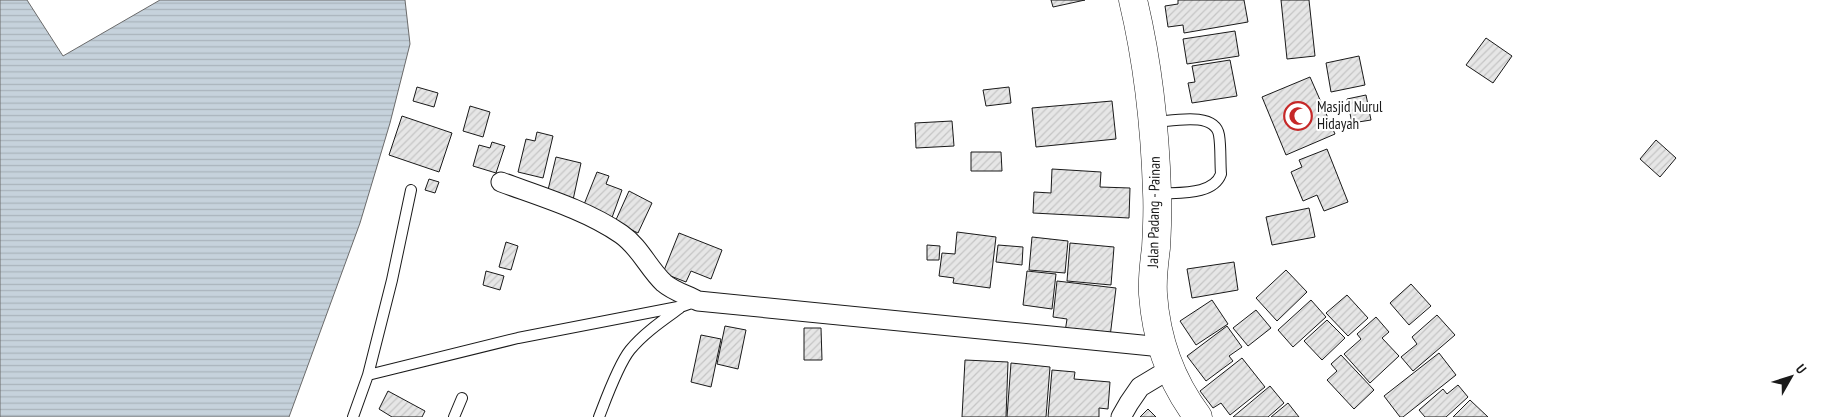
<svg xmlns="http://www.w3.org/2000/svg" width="1831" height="417" font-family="'PT Sans Narrow',sans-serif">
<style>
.water{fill:url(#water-rules);stroke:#6a6a6a}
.building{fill:url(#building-hatch);stroke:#1a1a1a}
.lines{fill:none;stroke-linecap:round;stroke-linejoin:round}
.lane-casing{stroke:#1a1a1a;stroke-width:12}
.street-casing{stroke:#1a1a1a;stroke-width:21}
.highway-casing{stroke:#1a1a1a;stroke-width:29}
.lane{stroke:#fff;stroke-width:10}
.street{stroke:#fff;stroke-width:19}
.highway{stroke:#fff;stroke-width:28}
.labels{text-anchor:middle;stroke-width:4;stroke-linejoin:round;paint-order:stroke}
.poi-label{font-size:15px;fill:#1a1a1a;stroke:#fff;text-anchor:start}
.street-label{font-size:15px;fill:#1a1a1a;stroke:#fff}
</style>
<defs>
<pattern id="water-rules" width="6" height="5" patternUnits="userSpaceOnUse" patternTransform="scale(1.25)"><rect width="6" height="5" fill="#c6d2dc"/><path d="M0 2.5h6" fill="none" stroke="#aab4bc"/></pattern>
<pattern id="building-hatch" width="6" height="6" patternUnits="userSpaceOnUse" patternTransform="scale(1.25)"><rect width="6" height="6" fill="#e6e6e6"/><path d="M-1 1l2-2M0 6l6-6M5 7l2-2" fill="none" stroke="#c5c5c5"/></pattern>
</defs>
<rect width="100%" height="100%" fill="#fff"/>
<path class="water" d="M0,0H27L63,56L160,0H405L410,44L390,123L360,223L289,417H0Z"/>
<path class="building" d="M1051,0H1085L1053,7Z
M1178,0H1244L1248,22L1184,33L1183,25L1168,27L1165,6L1178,4Z
M1281,0H1309L1315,56L1287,59Z
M1235,31L1239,56L1187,64L1183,39Z
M1486,38L1512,56L1493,83L1466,65Z
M1359,56L1365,85L1331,92L1326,63Z
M1230,60L1237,96L1192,103L1188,83L1195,82L1192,66Z
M1310,77L1335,134L1286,155L1262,97Z
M417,87L438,93L434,107L413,101Z
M1009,87L1011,103L986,106L983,90Z
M1366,95L1371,120L1352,123L1347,99Z
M1112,101L1116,139L1036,147L1032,108Z
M470,106L490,112L483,137L463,131Z
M402,116L452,133L439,172L389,155Z
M952,121L954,146L916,148L915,123Z
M537,132L553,136L543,178L518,172L526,139L535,141Z
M1656,140L1676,158L1660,177L1640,159Z
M492,142L505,146L496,173L473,166L479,145L490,148Z
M1327,149L1348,202L1324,211L1317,195L1303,201L1291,172L1302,167L1299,160Z
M971,152H1001L1002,171H971Z
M556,157L581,163L573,200L547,194Z
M1052,169L1101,172L1100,187L1130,188L1129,218L1033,213L1034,192L1051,193Z
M597,172L609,176L606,184L622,190L610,223L581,212Z
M429,179L439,182L435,193L425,190Z
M629,191L652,203L638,233L615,222Z
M1309,208L1315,237L1272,245L1266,217Z
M957,232L996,237L990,288L953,283L954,278L939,276L942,253L955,254Z
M679,233L722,250L711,279L691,271L686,282L663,273Z
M1032,237L1068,241L1065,273L1029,270Z
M506,242L518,246L511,270L499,267Z
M1070,243L1114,247L1111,285L1067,281Z
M927,245L940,246L939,260H927Z
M998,245L1023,247L1022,265L996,262Z
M1234,262L1238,290L1192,298L1187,269Z
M1286,270L1307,292L1277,321L1256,298Z
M486,271L504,276L500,290L483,285Z
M1027,271L1056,274L1052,309L1023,305Z
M1057,281L1116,288L1110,337L1065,332L1067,319L1053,317Z
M1411,284L1431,306L1409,325L1390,303Z
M1347,295L1368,318L1348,336L1326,313Z
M1212,300L1228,324L1196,345L1180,321Z
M1311,300L1326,317L1293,347L1278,330Z
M1256,310L1271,328L1248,346L1233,328Z
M1437,315L1455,335L1413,371L1401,357L1417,344L1412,337Z
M1376,317L1389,332L1382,338L1399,356L1370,383L1344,354L1361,339L1357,334Z
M1327,320L1345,338L1322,360L1304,341Z
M725,326L746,330L738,369L717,364Z
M1227,326L1242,347L1229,356L1233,361L1206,381L1187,356Z
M804,328H821L822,360H804Z
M701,335L721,339L711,387L691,382Z
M1439,353L1456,375L1403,417H1400L1384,396Z
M1341,355L1374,390L1354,409L1327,380L1337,371L1331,364Z
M1242,358L1265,387L1230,415L1221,403L1213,408L1200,391Z
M965,360L1008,362L1006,417H962Z
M1011,363L1050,367L1046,417H1007Z
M1052,370L1075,372L1074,379L1110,382L1108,409L1099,408V417H1048Z
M1458,385L1468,397L1446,417H1425L1419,410L1443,389L1447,394Z
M1270,386L1284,403L1268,417H1233Z
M388,391L425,411L422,417H392L379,409Z
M1470,400L1488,417H1453Z
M1288,403L1299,417H1271Z
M1148,409L1156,417H1140Z"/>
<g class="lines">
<defs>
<path id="lane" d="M1155,122C1172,121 1215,111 1219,135C1221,147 1220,161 1221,174C1213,196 1177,192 1158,194
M411,190L392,280L368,375L518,338L683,306L697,301
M353,417L368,375
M454,417L462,398
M599,417C606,399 618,365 630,350C644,333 662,321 680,308"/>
<path id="street" d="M501,182C542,197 586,210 621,234C640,247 648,268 664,283C673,291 687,295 698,301L1162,347
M1121,417L1129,403L1140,387L1170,369"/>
<path id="highway" d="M1133,0C1148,63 1155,127 1157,192C1158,210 1157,230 1156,248C1154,263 1152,279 1153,294C1156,338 1171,381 1198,417"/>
</defs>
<use href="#lane" class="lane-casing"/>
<use href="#street" class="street-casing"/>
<use href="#highway" class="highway-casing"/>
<use href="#lane" class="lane"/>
<use href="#street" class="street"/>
<use href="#highway" class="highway"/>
</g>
<defs>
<symbol id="mosque-ring" viewBox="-11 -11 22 22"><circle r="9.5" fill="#fff" stroke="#c62828" stroke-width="1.5"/><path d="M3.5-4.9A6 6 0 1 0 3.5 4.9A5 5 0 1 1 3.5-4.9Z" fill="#c62828"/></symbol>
</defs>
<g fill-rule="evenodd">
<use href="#mosque-ring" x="1282" y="100" width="32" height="32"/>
</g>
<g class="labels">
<g class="poi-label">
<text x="1317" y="112">Masjid Nurul<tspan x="1317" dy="17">Hidayah</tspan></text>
</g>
<g class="street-label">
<text transform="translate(1154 212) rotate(-89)" y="5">Jalan Padang - Painan</text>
</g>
</g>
<g transform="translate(1791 377) rotate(51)" stroke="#ffffff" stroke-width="4" paint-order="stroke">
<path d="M0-4L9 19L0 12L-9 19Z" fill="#1a1a1a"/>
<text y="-8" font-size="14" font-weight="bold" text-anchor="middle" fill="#1a1a1a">U</text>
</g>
</svg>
